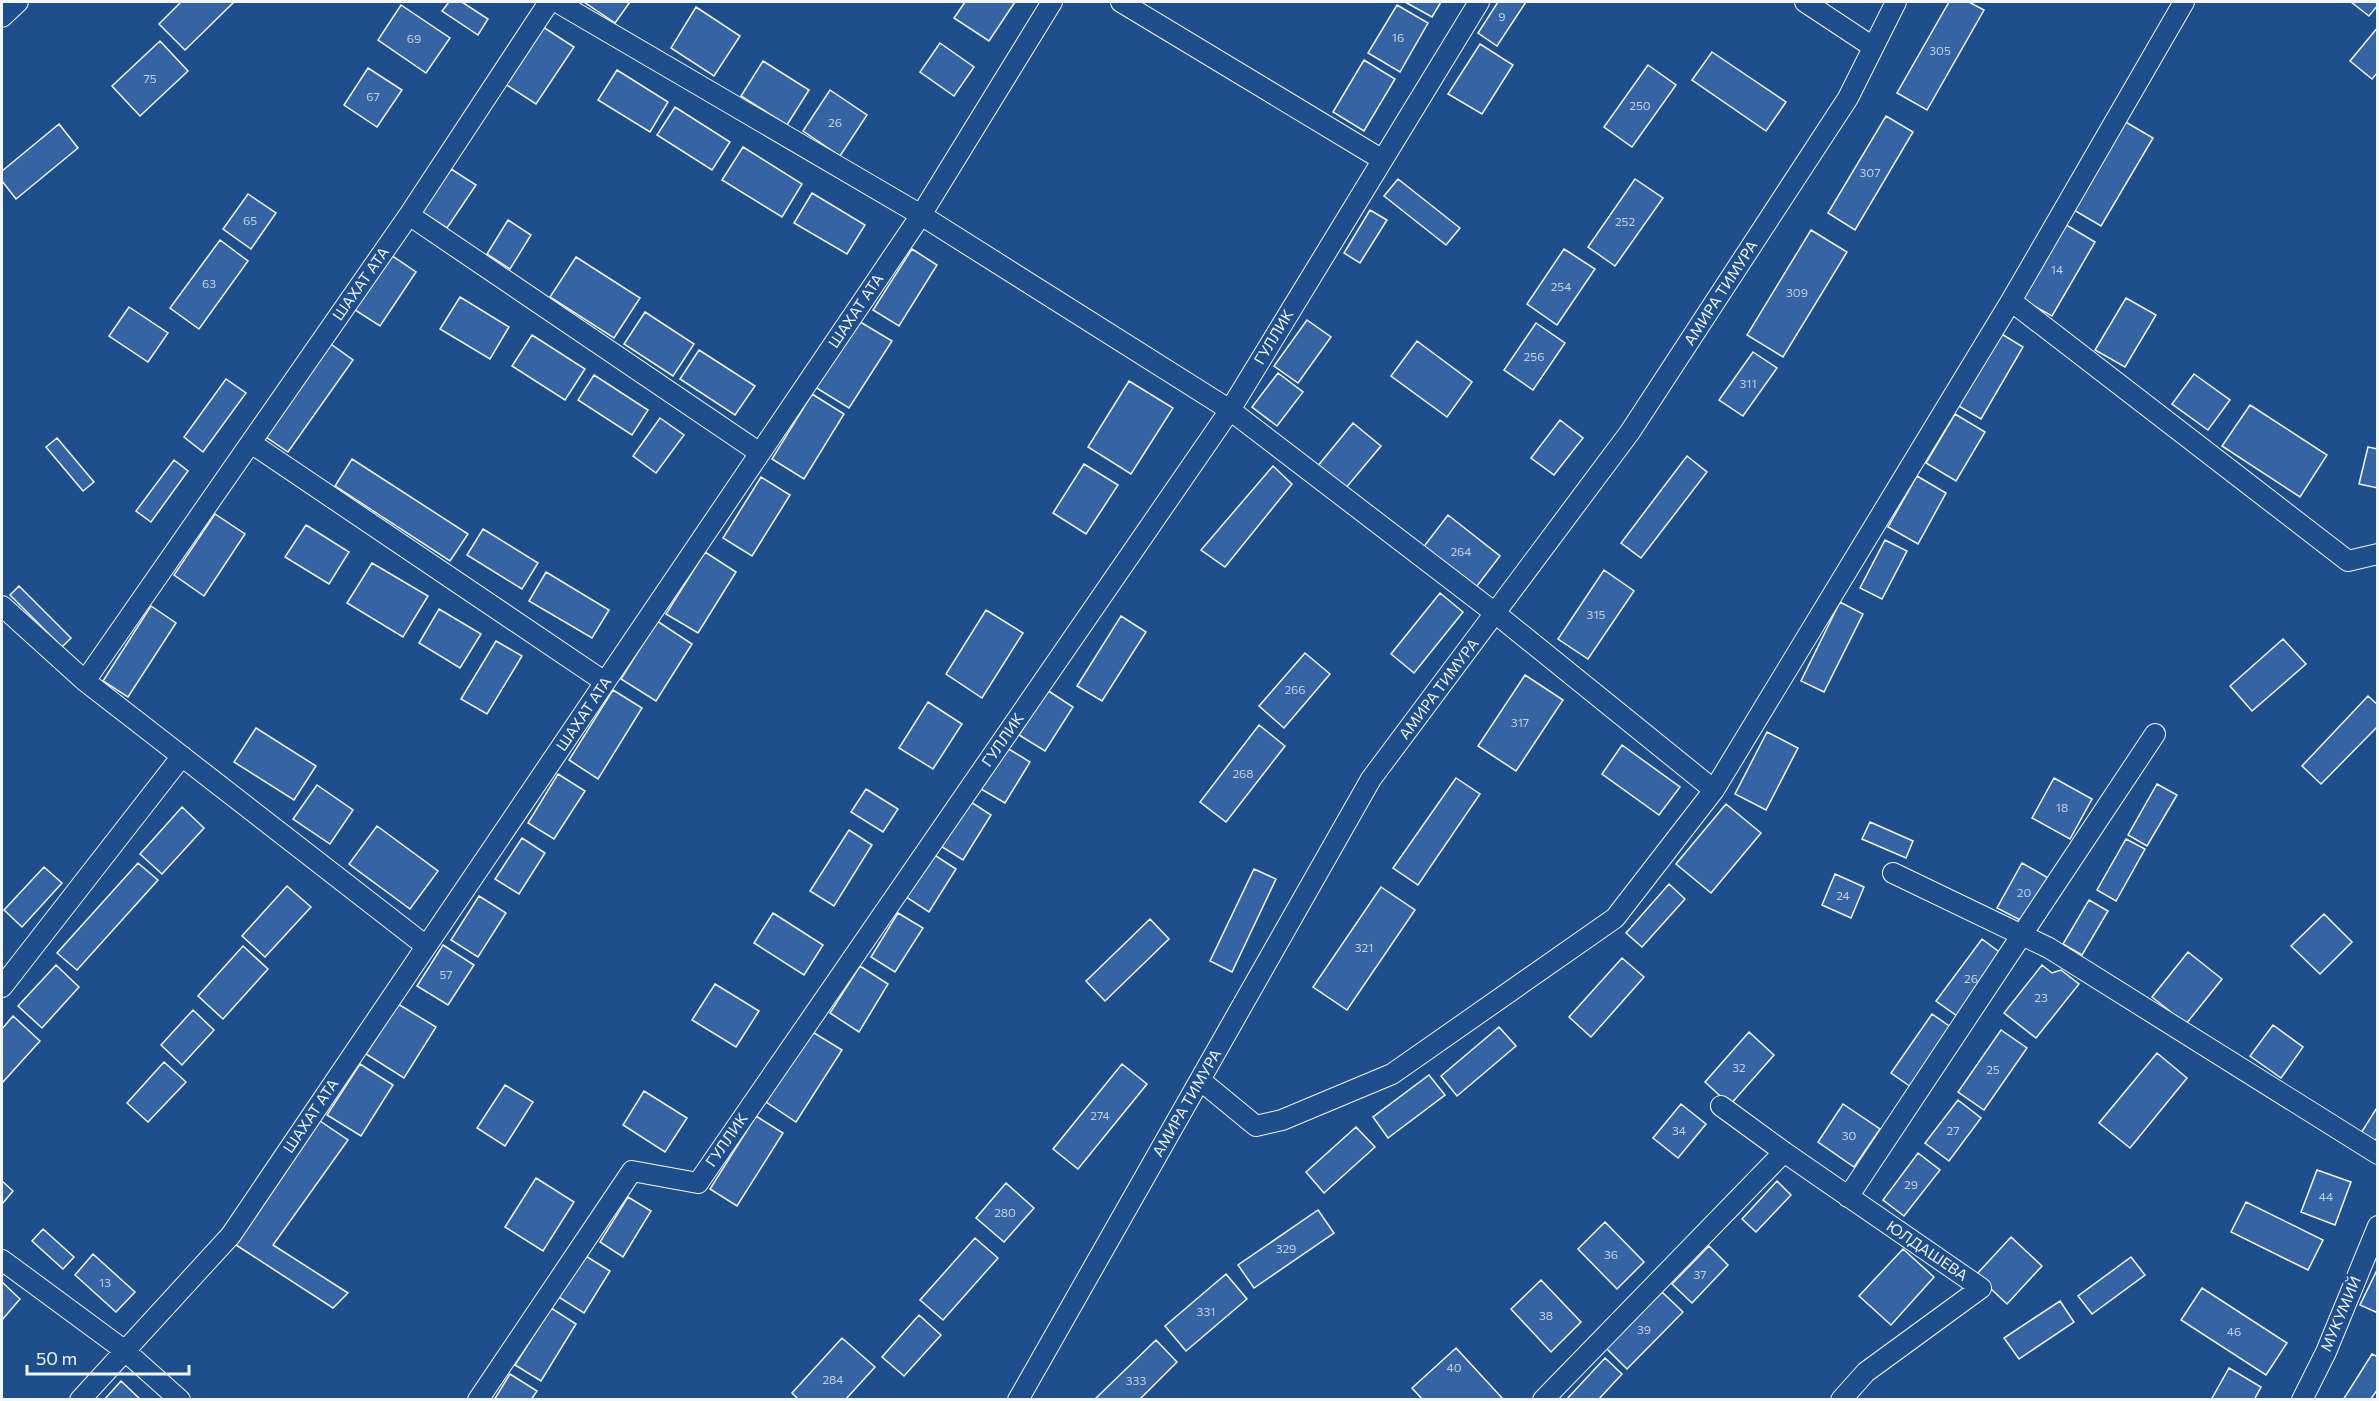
<svg xmlns="http://www.w3.org/2000/svg" width="2379" height="1401" font-family="Commissioner,sans-serif">
<style>
.building{fill:#3563a3;stroke:#f2f6ff;stroke-width:1.5}
.lines{fill:none;stroke-linecap:round;stroke-linejoin:round}
.street-casing{stroke:#f2f6ff;stroke-width:22}
.street{stroke:#1f4e8c;stroke-width:20}
.labels{text-anchor:middle;stroke-width:4.5;stroke-linejoin:round;paint-order:stroke}
.number-label{font-size:12px;fill:#c3d1e8}
.street-label{font-size:15px;fill:#f2f6ff;stroke:#1f4e8c}
</style>
<rect width="100%" height="100%" fill="#1f4e8c"/>
<path class="building" d="M181,2H234L185,50L159,24Z
M449,2H462L488,19L478,35L442,11Z
M584,2H630L615,23Z
M965,2H1015L989,41L954,18Z
M1405,2H1441L1432,17Z
M1498,2H1526L1497,46L1478,33Z
M1949,2H1969L1984,10L1927,110L1897,93Z
M2351,2H2378V5L2369,16Z
M401,5L450,38L426,73L378,40Z
M1397,5L1428,23L1400,72L1368,53Z
M696,7L740,36L714,76L671,48Z
M543,27L574,47L536,104L505,84Z
M2378,27V72L2372,79L2350,61Z
M160,41L188,71L140,116L112,86Z
M940,43L974,67L954,96L920,72Z
M1480,44L1513,65L1482,114L1448,94Z
M1712,52L1786,102L1766,131L1692,80Z
M1364,60L1395,79L1364,131L1333,112Z
M763,61L809,90L787,125L741,96Z
M1648,65L1676,85L1632,147L1604,127Z
M368,68L402,90L377,127L344,105Z
M617,70L668,102L650,132L598,100Z
M830,90L867,115L840,156L803,131Z
M675,107L730,142L712,170L657,135Z
M1886,116L1913,132L1855,230L1828,213Z
M2124,121L2153,138L2101,226L2072,209Z
M59,124L78,148L16,199L2,181V171Z
M743,147L802,184L782,217L722,180Z
M451,169L476,185L447,228L422,212Z
M1398,179L1460,228L1446,245L1384,196Z
M1635,179L1663,198L1615,266L1588,247Z
M812,193L865,225L847,254L794,223Z
M248,194L276,213L251,249L223,229Z
M1370,210L1387,220L1360,263L1344,253Z
M508,220L531,235L510,269L487,254Z
M2063,223L2095,242L2052,316L2020,298Z
M1811,230L1847,252L1783,357L1747,335Z
M220,240L248,261L199,329L170,308Z
M912,249L937,265L899,326L873,310Z
M1564,249L1595,269L1557,325L1527,304Z
M388,253L416,272L380,326L352,308Z
M576,257L640,298L614,338L550,297Z
M460,297L509,327L490,359L440,329Z
M2126,298L2156,315L2125,367L2095,350Z
M129,307L168,333L148,362L109,336Z
M645,312L694,344L673,376L624,344Z
M857,320L892,341L849,408L815,387Z
M1307,320L1331,337L1298,383L1274,366Z
M1536,323L1565,343L1533,390L1504,370Z
M2000,333L2023,347L1981,419L1957,405Z
M532,335L585,369L565,400L512,366Z
M1417,341L1472,382L1447,417L1391,376Z
M328,342L353,360L288,452L263,435Z
M699,350L755,386L735,415L680,379Z
M1753,352L1777,368L1743,416L1719,400Z
M1278,373L1303,392L1277,426L1252,407Z
M2194,374L2230,400L2208,430L2172,404Z
M594,375L648,410L632,435L578,400Z
M226,379L246,393L203,452L184,437Z
M1129,381L1173,408L1131,474L1088,447Z
M812,394L844,414L804,479L772,459Z
M2250,405L2327,455L2300,497L2222,446Z
M1955,414L1985,432L1956,481L1926,463Z
M660,418L684,435L656,473L633,456Z
M1560,420L1583,438L1554,475L1531,458Z
M1353,423L1381,446L1345,489L1317,467Z
M57,438L94,482L83,491L46,447Z
M2368,447L2378,449V488L2359,484Z
M1687,456L1707,472L1641,558L1621,543Z
M352,459L468,534L450,561L335,486Z
M174,460L188,471L151,522L136,511Z
M1084,464L1118,485L1086,534L1053,513Z
M1273,466L1292,484L1225,567L1201,550Z
M1917,476L1946,493L1918,544L1888,527Z
M761,477L790,495L752,556L723,538Z
M215,514L245,534L204,596L174,575Z
M1448,515L1500,556L1474,590L1422,549Z
M306,525L349,552L329,584L285,557Z
M483,529L538,563L522,589L467,555Z
M1885,540L1907,551L1882,599L1860,588Z
M705,552L736,572L698,633L666,614Z
M372,563L428,596L403,637L347,603Z
M1604,570L1634,591L1588,659L1558,639Z
M546,572L609,610L592,638L529,601Z
M19,586L71,638L62,647L10,595Z
M1440,593L1463,612L1414,673L1391,654Z
M1840,602L1863,614L1824,692L1801,681Z
M151,606L176,623L128,697L103,681Z
M439,609L481,634L460,668L419,643Z
M986,610L1023,633L982,698L946,674Z
M1121,616L1146,632L1102,701L1077,686Z
M657,621L692,644L656,701L621,679Z
M2283,639L2306,664L2252,711L2230,686Z
M496,641L522,656L487,714L461,699Z
M1305,653L1330,674L1284,728L1259,706Z
M1525,675L1563,700L1516,771L1478,746Z
M613,690L642,708L598,779L569,760Z
M1047,690L1073,707L1045,751L1019,735Z
M2368,696L2378,705V726L2321,784L2302,766Z
M928,702L962,724L933,769L899,748Z
M1259,725L1285,746L1226,822L1200,802Z
M256,728L316,766L294,800L234,762Z
M1767,732L1798,748L1766,810L1735,794Z
M1622,745L1680,787L1659,815L1602,774Z
M1007,748L1030,762L1005,803L981,789Z
M558,774L585,791L554,839L528,823Z
M1456,778L1480,794L1418,885L1393,868Z
M2054,778L2092,799L2070,839L2032,818Z
M2157,784L2177,795L2147,846L2128,835Z
M317,785L353,810L330,844L293,819Z
M866,789L898,809L883,832L851,812Z
M968,800L991,815L963,860L939,845Z
M1726,804L1761,833L1711,893L1676,864Z
M182,807L204,828L162,874L140,854Z
M1870,822L1913,841L1906,858L1862,839Z
M377,826L438,871L410,909L349,864Z
M849,830L872,845L834,906L810,891Z
M522,838L545,853L519,894L495,879Z
M2126,839L2145,849L2116,901L2097,890Z
M930,852L956,869L929,912L903,895Z
M138,863L158,880L77,970L57,953Z
M2022,863L2050,879L2026,923L1997,908Z
M44,867L62,883L22,927L4,910Z
M1254,869L1276,879L1232,972L1210,961Z
M1835,874L1864,887L1851,918L1822,905Z
M1669,884L1685,899L1642,947L1626,933Z
M287,886L311,907L265,957L242,936Z
M1381,887L1415,910L1347,1010L1313,987Z
M479,896L506,913L478,957L451,940Z
M2089,900L2108,911L2082,955L2063,944Z
M773,913L823,945L804,975L754,943Z
M898,913L923,928L895,972L871,957Z
M2324,914L2352,942L2320,974L2291,946Z
M1150,919L1169,939L1105,1001L1086,981Z
M1982,939L2006,957L1960,1018L1936,1001Z
M443,945L474,965L448,1005L417,986Z
M243,946L268,969L223,1019L198,996Z
M2188,952L2222,979L2186,1024L2152,997Z
M1622,958L1644,977L1591,1037L1569,1017Z
M56,965L79,987L42,1028L18,1006Z
M2042,965L2052,973L2061,970L2079,984L2036,1038L2004,1013Z
M860,966L888,984L859,1032L830,1013Z
M715,984L759,1011L736,1047L692,1020Z
M398,1004L436,1027L404,1078L366,1054Z
M193,1010L214,1030L182,1065L161,1045Z
M1932,1014L1952,1028L1911,1087L1891,1073Z
M13,1016L40,1041L2,1083V1029Z
M2273,1025L2303,1047L2281,1078L2250,1056Z
M1499,1027L1516,1046L1457,1096L1441,1076Z
M2001,1030L2027,1048L1984,1110L1958,1092Z
M811,1031L842,1050L796,1122L766,1102Z
M1749,1032L1774,1055L1730,1105L1705,1082Z
M2157,1053L2187,1078L2130,1148L2099,1123Z
M164,1062L186,1082L148,1122L127,1103Z
M360,1064L393,1085L361,1136L327,1115Z
M1122,1064L1147,1084L1078,1169L1053,1149Z
M1429,1075L1445,1095L1388,1138L1373,1117Z
M505,1085L533,1102L505,1146L477,1128Z
M644,1091L687,1118L665,1152L623,1125Z
M1958,1100L1981,1118L1949,1161L1925,1143Z
M1681,1104L1706,1124L1678,1158L1653,1138Z
M1843,1104L1880,1129L1854,1167L1818,1142Z
M2378,1106V1136L2375,1141L2361,1133Z
M756,1116L783,1133L737,1206L710,1189Z
M320,1121L348,1140L273,1245L348,1293L333,1308L236,1245Z
M1356,1127L1375,1147L1324,1193L1306,1172Z
M1918,1153L1940,1170L1904,1216L1883,1200Z
M2317,1170L2351,1182L2335,1225L2301,1212Z
M536,1178L574,1202L543,1251L505,1227Z
M2,1181L13,1191L2,1204Z
M1777,1181L1791,1195L1756,1232L1742,1219Z
M1006,1183L1034,1208L1004,1242L976,1218Z
M628,1197L651,1211L623,1257L600,1242Z
M2246,1202L2323,1240L2308,1270L2231,1232Z
M1318,1210L1334,1233L1254,1288L1238,1265Z
M1605,1222L1644,1262L1617,1289L1578,1249Z
M43,1229L74,1257L63,1269L32,1241Z
M2011,1237L2042,1266L2007,1304L1976,1275Z
M975,1238L998,1258L943,1320L920,1300Z
M1709,1246L1728,1265L1692,1303L1672,1284Z
M1903,1249L1934,1277L1891,1325L1859,1296Z
M93,1254L135,1292L116,1312L75,1275Z
M584,1255L610,1271L584,1313L557,1296Z
M2131,1257L2145,1275L2092,1314L2078,1296Z
M2378,1268V1313L2360,1305Z
M1226,1274L1247,1299L1186,1351L1165,1326Z
M1541,1280L1581,1322L1551,1352L1511,1309Z
M2,1282L20,1299L2,1320Z
M2202,1288L2287,1343L2266,1375L2181,1320Z
M1662,1292L1683,1312L1627,1369L1606,1348Z
M2060,1301L2074,1322L2019,1359L2004,1338Z
M551,1308L576,1324L541,1381L515,1365Z
M919,1315L941,1335L904,1376L882,1357Z
M842,1338L875,1367L845,1400H799L792,1393Z
M1156,1340L1177,1362L1139,1400H1094Z
M1456,1348L1503,1399L1502,1400H1423L1412,1388Z
M2372,1354L2378,1357V1389L2370,1400H2343Z
M1605,1358L1622,1374L1598,1400H1566Z
M2229,1368L2261,1387L2254,1400H2211Z
M510,1374L537,1391L531,1400H494Z
M121,1381L141,1400H104Z"/>
<g class="lines">
<defs>
<path id="street" d="M557,2L921,215L1230,410L1495,613L1714,790
M1121,2L1381,159
M1805,2L1873,47
M2,17L18,2
M409,215L760,453
M2011,301L2348,561L2378,554
M251,443L605,682
M2,606L85,681L426,946
M85,681L409,215L549,2
M1893,873L2049,948L2378,1154
M2,987L182,756
M1200,1080L1256,1126L1282,1120L1392,1074L1615,918L1714,790L2011,301L2184,2
M1721,1106L1784,1152L1981,1288L1866,1372L1841,1400
M1848,1197L2155,734
M2,1260L124,1350L180,1400
M80,1400L231,1235L921,215L1052,2
M478,1400L632,1171L698,1183L1230,410L1479,2
M1018,1400L1371,779L1630,432L1848,98L1896,2
M1543,1400L1784,1152
M2302,1400L2326,1352L2378,1226"/>
</defs>
<use href="#street" class="street-casing"/>
<use href="#street" class="street"/>
</g>
<g class="labels">
<g class="number-label">
<text x="1502" y="21">9</text>
<text x="1398" y="42">16</text>
<text x="414" y="43">69</text>
<text x="1940" y="55">305</text>
<text x="150" y="83">75</text>
<text x="373" y="101">67</text>
<text x="1640" y="110">250</text>
<text x="835" y="127">26</text>
<text x="1870" y="177">307</text>
<text x="250" y="225">65</text>
<text x="1625" y="226">252</text>
<text x="2057" y="274">14</text>
<text x="209" y="288">63</text>
<text x="1561" y="291">254</text>
<text x="1797" y="297">309</text>
<text x="1534" y="361">256</text>
<text x="1748" y="388">311</text>
<text x="1461" y="556">264</text>
<text x="1596" y="619">315</text>
<text x="1295" y="694">266</text>
<text x="1520" y="727">317</text>
<text x="1243" y="778">268</text>
<text x="2062" y="812">18</text>
<text x="2024" y="897">20</text>
<text x="1843" y="900">24</text>
<text x="1364" y="952">321</text>
<text x="446" y="979">57</text>
<text x="1971" y="983">26</text>
<text x="2041" y="1002">23</text>
<text x="1739" y="1072">32</text>
<text x="1993" y="1074">25</text>
<text x="1100" y="1120">274</text>
<text x="1679" y="1135">34</text>
<text x="1953" y="1135">27</text>
<text x="1849" y="1140">30</text>
<text x="1911" y="1189">29</text>
<text x="2326" y="1201">44</text>
<text x="1005" y="1217">280</text>
<text x="1286" y="1253">329</text>
<text x="1611" y="1259">36</text>
<text x="1700" y="1279">37</text>
<text x="105" y="1287">13</text>
<text x="1206" y="1316">331</text>
<text x="1546" y="1320">38</text>
<text x="1644" y="1334">39</text>
<text x="2234" y="1336">46</text>
<text x="1454" y="1372">40</text>
<text x="833" y="1384">284</text>
<text x="1136" y="1385">333</text>
</g>
<g class="street-label">
<text transform="translate(361 284) rotate(-55)" y="5">ШАХАТ АТА</text>
<text transform="translate(1721 293) rotate(-57)" y="5">АМИРА ТИМУРА</text>
<text transform="translate(856 311) rotate(-56)" y="5">ШАХАТ АТА</text>
<text transform="translate(1274 337) rotate(-59)" y="5">ГУЛЛИК</text>
<text transform="translate(1439 689) rotate(-53)" y="5">АМИРА ТИМУРА</text>
<text transform="translate(584 714) rotate(-56)" y="5">ШАХАТ АТА</text>
<text transform="translate(1003 740) rotate(-55)" y="5">ГУЛЛИК</text>
<text transform="translate(1187 1103) rotate(-60)" y="5">АМИРА ТИМУРА</text>
<text transform="translate(311 1116) rotate(-56)" y="5">ШАХАТ АТА</text>
<text transform="translate(727 1140) rotate(-55)" y="5">ГУЛЛИК</text>
<text transform="translate(1927 1251) rotate(34)" y="5">ЮЛДАШЕВА</text>
<text transform="translate(2341 1314) rotate(-67)" y="5">МУКУМИЙ</text>
</g>
</g>
<rect width="2379" height="1401" fill="none" stroke="#f2f6ff" stroke-width="6"/>
<path d="M27 1365v9h162v-9" fill="none" stroke="#f2f6ff" stroke-width="3"/>
<text x="36" y="1365" font-size="18" fill="#f2f6ff" stroke="#1f4e8c" stroke-width="4.5" paint-order="stroke">50 m</text>
</svg>
